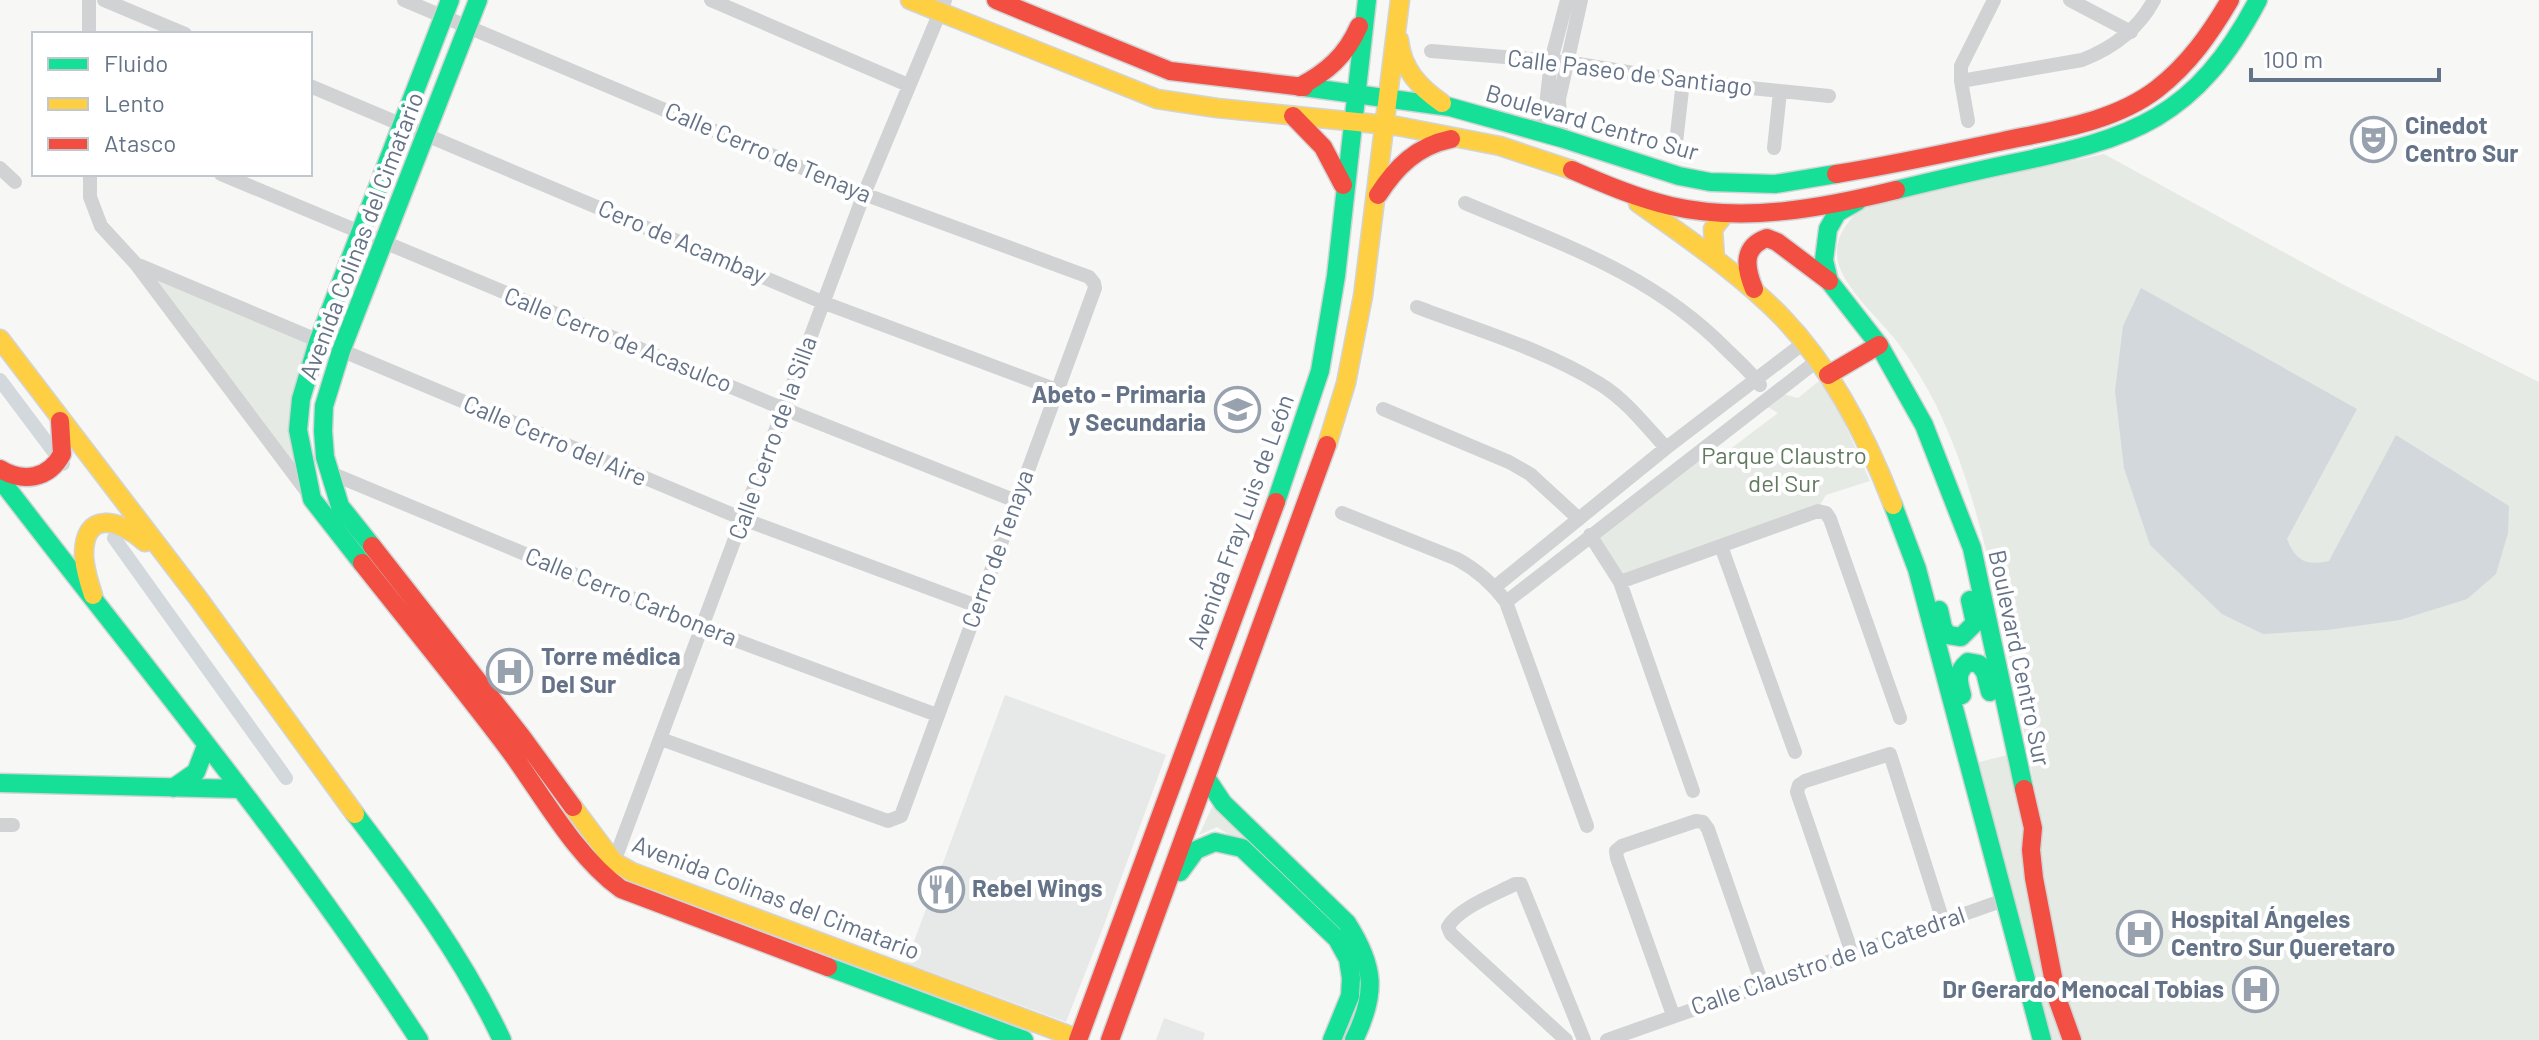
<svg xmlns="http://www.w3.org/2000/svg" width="2539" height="1040" font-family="Barlow,sans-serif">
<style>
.built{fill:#e7e8e8}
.green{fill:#e6eae4}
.water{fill:#d2d8dc}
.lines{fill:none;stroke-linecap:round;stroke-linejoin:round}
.canal{stroke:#d2d8dc;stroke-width:14}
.fast-casing{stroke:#d2d4d6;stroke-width:21}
.slow-casing{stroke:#d2d4d6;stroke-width:21}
.jam-casing{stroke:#d2d4d6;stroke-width:21}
.street{stroke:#d1d2d3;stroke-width:14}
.fast{stroke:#16e098;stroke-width:18}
.slow{stroke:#ffcf43;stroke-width:18}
.jam{stroke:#f24e42;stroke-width:18}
.labels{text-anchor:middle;stroke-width:8;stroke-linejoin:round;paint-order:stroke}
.street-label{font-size:24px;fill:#657388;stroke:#fff}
.poi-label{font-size:24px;font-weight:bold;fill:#657388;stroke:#fff;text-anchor:start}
.park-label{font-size:24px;fill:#627a60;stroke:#fff}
</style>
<rect width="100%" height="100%" fill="#f7f7f6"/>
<path class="built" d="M1005,695L1166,755L1104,925L1066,1022L906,963Z
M1164,1018L1205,1033L1203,1040H1156Z"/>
<path class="green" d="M2104,154L2342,284L2539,382V1040H2042L1968,765L2015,753L2042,829C2030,761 2017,693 2003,626C1987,550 1970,475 1936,405C1925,383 1912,362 1898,343C1880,319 1837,283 1837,254C1836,235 1849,220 1862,207Z
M136,264L318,342L301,399L312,499Z
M1819,381L1838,408L1870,481L1826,495L1817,510L1620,582L1590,535L1689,458L1709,465L1778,413L1761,403L1775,392L1798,398Z
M1213,805L1345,923L1367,986L1345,1040H1335L1350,957L1247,846L1217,827L1199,835Z"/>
<path class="water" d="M2141,288L2357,409L2287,539C2296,561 2306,566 2329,561L2396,435L2509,506L2508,533L2496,574L2467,599L2400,620L2327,630L2263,634L2222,614L2150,545L2124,468L2115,391L2123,326Z"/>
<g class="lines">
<path class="canal" d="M0,380L63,464
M114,538L286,778"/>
<defs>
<path id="fast" d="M1304,87L1450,107L1561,138L1679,176L1710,182L1775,184L1836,174
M1896,190C1933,181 1971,172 2009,164C2134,138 2195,119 2258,0
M1858,201L1837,213L1828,229L1824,260L1829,281L1879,345L1924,425L1972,548L2024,789
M0,479C142,664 292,844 419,1040
M1276,502L1320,371L1336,276L1367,0
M1893,505L1917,569L2042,1040
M372,546L340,506L325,457L323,431L324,406L341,351L478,0
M362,563L312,499L298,430L301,399L318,342L450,0
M1939,610L1943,628L1948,635L1961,637L1975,623L1970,600
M1962,695C1958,681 1956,672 1968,662L1979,664L1985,672L1990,692
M1207,779L1223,803L1347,923C1375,967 1377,993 1354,1040
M0,783L239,789
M173,788L196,772L206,746
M355,814C410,886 463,957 502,1040
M1180,872L1196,850L1215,842L1242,848L1337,939L1348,959L1351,978L1350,996L1332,1040
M828,967L1024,1040"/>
<path id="slow" d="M910,0L1157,99L1217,108L1397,126L1500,146L1572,170
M1399,40C1402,69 1419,87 1442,103
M1638,203C1687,238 1739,273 1782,317C1832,369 1867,437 1893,505
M1715,258L1713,229L1725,214
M0,339L198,598L355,814
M1327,445L1346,383L1363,296L1400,0
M93,595C89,583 85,570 84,557C83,508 120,520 145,542
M573,807L614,862L632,872L1079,1039"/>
<path id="jam" d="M996,0L1170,71L1304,87
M1299,87C1327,72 1346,56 1359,26
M1293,116L1323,147L1343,185
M1572,170C1604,184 1637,198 1671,206C1745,223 1823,208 1896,190
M1836,174C1892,165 1947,153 2003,141C2055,130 2114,122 2157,89C2189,64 2210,34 2230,0
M1378,195C1396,167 1417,146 1451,139
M1754,289C1745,267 1742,247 1767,238L1777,242L1829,281
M1828,375L1879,345
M0,469C23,483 49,479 62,454L60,421
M372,546L522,737L573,807
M362,563C411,625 462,687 510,751C543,796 576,857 621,889L828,967
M2024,789L2033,828L2031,850L2034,878L2057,998L2072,1040
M1078,1040L1276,502
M1110,1040L1327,445"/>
</defs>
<use href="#fast" class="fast-casing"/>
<use href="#slow" class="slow-casing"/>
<use href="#jam" class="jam-casing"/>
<path class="street" d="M104,0L185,34
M404,0L864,194L1089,277L1094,283L1095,288L901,816L888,821L661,739
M711,0L908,85
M2070,0L2131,32
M89,34V0
M1431,51L1566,62L1683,81L1829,96
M1961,81L2082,60C2113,48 2138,30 2154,0
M310,86L822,302L1057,390
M1968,121L1961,81V66L1994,0
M1534,130L1546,106L1551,61L1567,0
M1561,138L1559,99L1581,0
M1676,143L1683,81
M1774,148L1780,92
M0,168L15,182
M90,174V197L101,226L136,264L308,493
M221,174L784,409L1016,501
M1465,203C1561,244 1651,273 1726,349C1738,361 1751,372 1760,385
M136,264L743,519L977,606
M1417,307C1477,330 1546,350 1600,384C1626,400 1646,426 1666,448
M1383,409L1509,462L1530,474L1579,519
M328,472L703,628L937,715
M1342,513L1457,559C1477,570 1493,584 1506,602L1587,826
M1590,535L1620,582L1693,791
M1721,546L1795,752
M1620,582L1818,511L1826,513L1830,519L1900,718
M1495,587L1666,448L1805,342
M1506,602L1818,360
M0,825H13
M612,867L864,194L945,0
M1852,953L1797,792L1799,785L1805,781L1890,754L1943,921
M1673,1015L1617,858L1616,851L1622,846L1696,821L1703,822L1708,829L1762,984
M1566,1040L1451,934L1448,927C1458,908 1496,894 1515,884H1521L1584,1040
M1607,1040L2004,900"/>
<use href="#fast" class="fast"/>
<use href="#slow" class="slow"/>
<use href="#jam" class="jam"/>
</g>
<defs>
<symbol id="theatre-ring" viewBox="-11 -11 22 22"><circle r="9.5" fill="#fff" stroke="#98a1ae" stroke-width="1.5"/><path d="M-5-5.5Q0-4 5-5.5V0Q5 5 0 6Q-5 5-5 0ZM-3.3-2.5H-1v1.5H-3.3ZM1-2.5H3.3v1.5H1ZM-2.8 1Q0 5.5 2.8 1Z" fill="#98a1ae"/></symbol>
<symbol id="school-ring" viewBox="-11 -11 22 22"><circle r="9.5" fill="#fff" stroke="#98a1ae" stroke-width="1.5"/><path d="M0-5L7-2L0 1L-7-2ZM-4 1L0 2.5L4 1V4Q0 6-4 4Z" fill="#98a1ae"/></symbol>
<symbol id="hospital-ring" viewBox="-11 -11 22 22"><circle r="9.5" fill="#fff" stroke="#98a1ae" stroke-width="1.5"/><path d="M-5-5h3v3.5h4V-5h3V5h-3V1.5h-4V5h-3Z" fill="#98a1ae"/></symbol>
<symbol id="restaurant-ring" viewBox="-11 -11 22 22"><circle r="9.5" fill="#fff" stroke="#98a1ae" stroke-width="1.5"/><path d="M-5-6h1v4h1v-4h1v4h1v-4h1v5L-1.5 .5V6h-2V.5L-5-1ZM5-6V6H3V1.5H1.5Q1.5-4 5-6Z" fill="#98a1ae"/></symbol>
</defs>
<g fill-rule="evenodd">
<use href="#theatre-ring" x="2348" y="114" width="51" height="51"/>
<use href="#school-ring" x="1212" y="384" width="51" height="51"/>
<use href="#hospital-ring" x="484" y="646" width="51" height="51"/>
<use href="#restaurant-ring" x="916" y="864" width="51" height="51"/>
<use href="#hospital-ring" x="2114" y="908" width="51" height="51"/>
<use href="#hospital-ring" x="2230" y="964" width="51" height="51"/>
</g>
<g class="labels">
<g class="street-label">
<text transform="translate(1630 73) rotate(7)" y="8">Calle Paseo de Santiago</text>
<text transform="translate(1592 123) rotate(16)" y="8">Boulevard Centro Sur</text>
<text transform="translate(768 153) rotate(23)" y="8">Calle Cerro de Tenaya</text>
<text transform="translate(362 236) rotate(-69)" y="8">Avenida Colinas del Cimatario</text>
<text transform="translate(682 242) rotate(23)" y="8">Cero de Acambay</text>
<text transform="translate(618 340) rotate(22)" y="8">Calle Cerro de Acasulco</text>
<text transform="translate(773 438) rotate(-70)" y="8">Calle Cerro de la Silla</text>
<text transform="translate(555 441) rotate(23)" y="8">Calle Cerro del Aire</text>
<text transform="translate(1241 522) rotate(-70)" y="8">Avenida Fray Luis de León</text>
<text transform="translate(998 549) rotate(-70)" y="8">Cerro de Tenaya</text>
<text transform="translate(631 597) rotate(22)" y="8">Calle Cerro Carbonera</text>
<text transform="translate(2019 658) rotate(78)" y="8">Boulevard Centro Sur</text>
<text transform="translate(776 898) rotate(21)" y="8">Avenida Colinas del Cimatario</text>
<text transform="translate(1828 961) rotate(-19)" y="8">Calle Claustro de la Catedral</text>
</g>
<g class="poi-label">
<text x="2405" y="134">Cinedot<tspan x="2405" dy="28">Centro Sur</tspan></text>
<text x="1206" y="403" text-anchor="end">Abeto - Primaria<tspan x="1206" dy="28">y Secundaria</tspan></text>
<text x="541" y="665">Torre médica<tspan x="541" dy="28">Del Sur</tspan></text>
<text x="972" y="897">Rebel Wings</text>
<text x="2171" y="928">Hospital Ángeles<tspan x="2171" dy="28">Centro Sur Queretaro</tspan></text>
<text x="2224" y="998" text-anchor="end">Dr Gerardo Menocal Tobias</text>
</g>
<g class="park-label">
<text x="1784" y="464">Parque Claustro<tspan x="1784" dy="28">del Sur</tspan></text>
</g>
</g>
<rect x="32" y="32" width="280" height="144" fill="#ffffff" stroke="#c1c7cf" stroke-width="2"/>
<rect x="48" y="58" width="40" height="12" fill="#16e098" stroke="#c1c7cf" stroke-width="2"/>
<text x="104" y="72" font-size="24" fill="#657388">Fluido</text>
<rect x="48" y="98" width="40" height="12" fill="#ffcf43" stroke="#c1c7cf" stroke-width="2"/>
<text x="104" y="112" font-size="24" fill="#657388">Lento</text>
<rect x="48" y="138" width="40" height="12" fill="#f24e42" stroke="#c1c7cf" stroke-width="2"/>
<text x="104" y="152" font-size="24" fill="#657388">Atasco</text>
<path d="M2251 68v12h188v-12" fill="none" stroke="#657388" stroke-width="4"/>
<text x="2263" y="68" font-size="24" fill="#657388" stroke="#ffffff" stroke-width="6" paint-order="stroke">100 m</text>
</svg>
